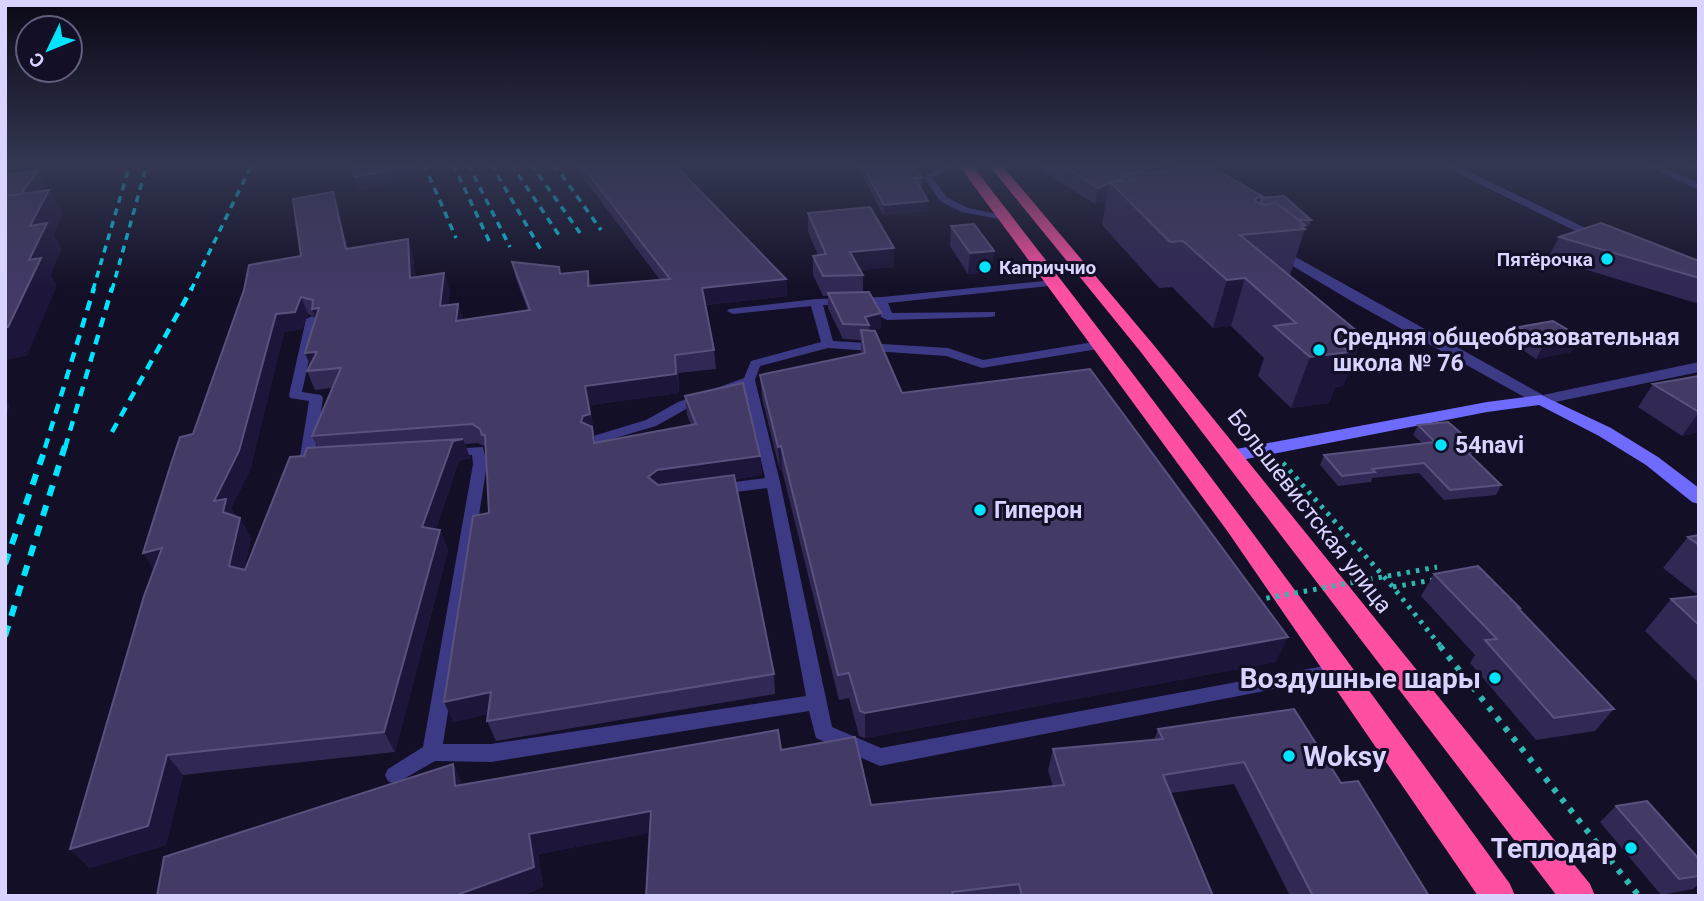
<svg xmlns="http://www.w3.org/2000/svg" width="1704" height="901" font-family="Roboto,sans-serif">
<style>
.lines{fill:none;stroke-linecap:round;stroke-linejoin:round}
.path-far1{stroke:#2fb8b0;stroke-width:5;stroke-dasharray:3.5 6;stroke-linecap:butt}
.path{stroke:#2fb8b0;stroke-width:6;stroke-dasharray:5 8;stroke-linecap:butt}
.lane{fill:#3d3a85;fill-rule:evenodd}
.street{fill:#3d3a85;fill-rule:evenodd}
.secondary{fill:#6f6bff;fill-rule:evenodd}
.highway{fill:#ff4fa3;fill-rule:evenodd}
.rail-far2{stroke:#00e5ff;stroke-width:3.5;stroke-dasharray:7 6;stroke-linecap:butt}
.rail-far1{stroke:#00e5ff;stroke-width:4.5;stroke-dasharray:10 8;stroke-linecap:butt}
.rail{stroke:#00e5ff;stroke-width:6;stroke-dasharray:11 10;stroke-linecap:butt}
.path-bridge{stroke:#2fb8b0;stroke-width:5;stroke-dasharray:3.5 6;stroke-linecap:butt}
.wall{fill:#312854;fill-rule:evenodd}
.shaded-wall{fill:#1d163a}
.building{fill:#433a66;stroke:#5a527e;stroke-width:2}
.poi-dot{fill:#00e5ff;stroke:#130f26;stroke-width:2.5}
.labels{text-anchor:middle;stroke-width:6;stroke-linejoin:round;paint-order:stroke}
.far-poi-label{font-size:19px;font-weight:bold;fill:#d9d4ff;stroke:#130f26;text-anchor:end}
.poi-label{font-size:23px;font-weight:bold;fill:#d9d4ff;stroke:#130f26;text-anchor:start}
.street-label{font-size:23px;fill:#d9d4ff;stroke:#130f26}
.near-poi-label{font-size:28px;font-weight:bold;fill:#d9d4ff;stroke:#130f26;text-anchor:end}
</style>
<rect width="100%" height="100%" fill="#130f26"/>
<g class="lines">
<path class="path-far1" d="M1283,463L1393,587L1442,648
M1393,587L1433,580"/>
<path class="path" d="M1440,646L1639,896"/>
<path class="lane" d="M946,164H956L933,178L946,197L968,208L1010,217V221L962,212L940,201L924,177Z
M1683,164L1699,166V172L1684,166Z
M1054,280L1058,281V285L888,303L892,313L995,312V316L991,317L887,320L881,317L877,304L823,305L833,341L948,348L983,360L1100,341L1104,342L1106,345L1104,348L982,368L946,356L828,348L760,366L755,380L780,482L832,727L881,748L1340,663L1346,665L1349,670L1346,675L880,766L816,738L809,711L491,762L435,761L395,784L388,781L385,775L388,769L423,747L473,464L472,455L451,456L444,452L446,449L483,447L487,464L443,744H491L806,696L767,488L719,494L712,489L719,484L765,478L744,386L688,408L656,426L595,444L588,440L590,437L646,420L678,402L744,378L751,361L821,342L811,306L733,314L727,311L729,309L816,299L882,297Z
M312,316L318,319L302,392L321,395L323,398L314,459L316,462L314,465L306,468L299,463L309,401L290,398L289,395L306,319Z"/>
<path class="street" d="M1180,164H1191L1174,184L1175,189H1167L1162,184Z
M1439,164H1453L1608,239L1602,243L1598,242Z
M1642,164H1656L1699,183V190Z
M1276,246L1543,395L1699,362V372L1541,405L1535,403L1353,302L1271,253L1270,250Z"/>
<path class="secondary" d="M1541,395L1611,428L1658,457L1699,488V504L1692,502L1646,465L1599,436L1539,405L1487,412L1231,462L1222,456L1231,450L1487,402Z"/>
<path class="highway" d="M958,164H971C1156,400 1334,641 1510,884L1515,896H1478L1228,532Z
M988,164H1001L1152,343L1590,884L1595,896H1557L1140,351Z"/>
<path class="rail-far2" d="M424,164L456,238
M453,164L491,245
M468,164L510,247
M491,164L541,250
M511,164L561,238
M531,164L580,233
M554,164L601,230
M93,290L130,164
M112,290L147,164
M191,290L252,164"/>
<path class="rail-far1" d="M112,432L192,288
M45,448L94,288
M65,448L112,288"/>
<path class="rail" d="M5,564L46,446
M5,636L65,446"/>
<path class="path-bridge" d="M1257,600L1437,567"/>
</g>
<path class="wall" d="M573,164H674L786,279L787,296L706,305L714,350L716,369L678,373L679,393L590,405L595,443L691,425L687,415L685,396L760,456L762,475L735,479L774,674L775,694L496,741L487,721L488,714L453,722L489,513L486,447L478,443L465,444L470,458L459,461L436,529L440,530L448,550L395,752L183,775L166,845L90,868L70,849L154,569L193,434L301,256L338,208L348,249L408,239L413,256L415,277L450,290L448,305L458,304L463,320L528,311L516,279L512,262L560,273L588,271L591,286L660,280ZM308,314L314,316L316,319L305,353L310,365L307,371L315,390L332,388L312,436L318,448L304,456L245,570H244L251,538L231,508L250,470L284,332L302,329Z
M857,164H913L922,178V188H920L928,211L883,215Z
M1038,164H1177L1171,171L1188,169L1190,164H1209L1204,168L1262,196V198L1311,220L1309,226L1305,227L1304,229H1305L1290,275H1288L1363,336L1343,386L1335,387L1329,403L1291,408L1258,376L1264,358L1231,326L1213,328L1172,287L1159,288L1102,225L1106,200L1095,204L1045,172Z
M808,213L894,267L860,270L863,275V292L881,328L870,331L902,393L1276,662L865,738L859,736L849,698L839,700L782,470L780,471L762,398L760,375L861,354V340L843,339L828,308V296H823L813,275V256L818,255L808,232Z
M951,226L994,251L991,272L968,274L950,246Z
M1559,237L1699,261V304L1548,258Z
M1519,327L1580,337L1571,352L1536,359L1511,342Z
M1699,376V432L1682,436L1638,407L1653,384Z
M1418,425L1476,446L1471,455L1501,485L1496,495L1444,500L1419,473L1372,478L1371,482L1338,486L1320,465L1324,455L1422,443L1413,435Z
M1699,535V596L1663,568L1688,537Z
M1434,574L1519,609L1614,709L1595,731L1536,740L1470,663L1475,655L1421,596Z
M1699,596V683L1645,631L1671,599Z
M1158,729L1341,783L1429,896H1290L1234,784L1171,793L1213,896H646L649,833L538,854L543,887L520,896H157L453,764L463,785L781,750L871,805L1053,787L1048,770L1053,749L1154,740Z
M1616,806L1699,859V884L1693,889L1661,895L1600,822Z"/>
<path class="shaded-wall" d="M7,164H34L5,183V165Z
M1162,164H1177L1164,178L1127,177Z
M1198,164H1209L1195,175Z
M418,165L422,178L359,190L354,177Z
M38,171L45,184L26,211L5,213Z
M1109,183L1106,200L1095,204L1098,188Z
M49,190L63,215L54,235L62,249L51,275L57,286L27,356L5,360V327L29,260L30,226Z
M333,192L338,208L352,266L346,249Z
M1262,196L1251,234L1255,199Z
M928,201V211L883,215L884,205Z
M408,239L413,256L416,295L410,278Z
M894,248V267L850,271V252Z
M994,251L991,272L968,274L970,253Z
M444,273L450,290L445,324L440,306Z
M1245,278L1231,326L1213,328L1227,280Z
M786,279L787,296L704,305L702,288Z
M301,297L308,314L302,329L284,332L250,470L231,508L238,519L234,531L214,501L276,314Z
M458,304L464,322L456,321Z
M319,308V327L312,309Z
M881,313V328L869,331V325L865,317Z
M1363,336L1343,386L1335,387L1329,403L1291,408L1310,357L1335,340Z
M1580,337L1571,352L1536,359L1545,343Z
M317,352L313,371L305,353Z
M675,355L679,393L590,405L598,463L581,422L585,386Z
M5,399L10,405L5,418Z
M1699,412V432L1682,436Z
M463,439L470,458L459,461L430,547L422,527L453,441Z
M781,446L782,470L780,471L778,447Z
M760,456L762,475L661,489L648,477L657,470Z
M240,518L251,538L241,586L229,566Z
M440,530L448,550L395,752L384,732Z
M162,548L156,573L143,553Z
M1288,637L1276,662L865,738V713Z
M491,692L499,712L453,722L444,702Z
M167,755L183,775L166,845L90,868L70,849Z
M453,764L463,785L455,786Z
M651,811L656,832L538,854L543,887L520,896H454L529,834Z"/>
<path class="building" d="M350,164H417L418,165L354,177Z
M581,164H674L786,279L702,288L714,350L675,355L676,374L585,386L590,414L583,416L581,422L592,427L594,443L696,424L685,396L743,383L760,456L657,470L648,477L658,485L734,475L774,674L487,721L491,692L444,702L473,516L489,513L485,435H482L480,429L472,424L312,436L341,368L307,371L317,352L305,353L319,308L312,309L313,300L301,297L295,312L276,314L239,451L214,501L226,499L223,512L240,518L229,566L245,570L290,457L304,456L307,448L463,439L453,441L422,527L440,530L384,732L167,755L148,826L70,849L144,596L162,548L143,553L171,464L180,437L193,434L244,290L249,265L301,256L293,199L333,192L346,249L408,239L410,278L444,273L440,306L458,304L456,321L530,310L512,262L559,267L560,274L588,271V286L670,279Z
M862,164H913L922,178H915L928,201L884,205Z
M1061,164H1162L1136,173L1123,175L1122,179L1110,182V183L1098,188Z
M1211,167L1262,196L1255,199L1256,202L1264,205L1275,203L1283,208L1305,225L1301,226L1305,229L1240,235L1363,336L1335,340L1349,352L1310,357L1274,326L1296,323L1245,278L1227,280L1183,241L1170,242L1110,182L1133,180L1123,175Z
M38,171L21,194L5,196V175Z
M49,190L30,226L47,223L29,260L41,258L8,327H5V196Z
M1284,196L1311,220H1299L1283,208L1275,203L1264,205L1260,204L1262,198Z
M870,207L894,248L850,252L863,275L823,276L813,256L826,254L808,213Z
M1601,223L1699,261V278L1559,237Z
M974,224L994,251L970,253L951,226Z
M869,292L881,313L865,317L869,325L843,324L828,293Z
M1553,321L1580,337L1545,343L1519,327Z
M861,330L875,331L902,393L1090,369L1288,637L865,713L860,711L849,673L838,675L781,446L778,447L760,375L865,353Z
M1699,376V412L1653,384Z
M1448,422L1476,446L1463,448L1501,485L1450,490L1424,463L1372,469L1375,472L1342,476L1324,455L1435,442L1418,425Z
M1699,535V545L1688,537Z
M1478,566L1520,608H1518L1614,709L1554,718L1485,640L1497,639L1434,574Z
M1699,596V625L1671,599Z
M1294,709L1341,783L1358,781L1429,896H1313L1244,762L1163,775L1213,896H1022L1019,884L952,892L953,896H646L651,811L529,834L534,867L454,896H157L164,857L453,764L455,786L778,730L781,750L855,737L871,805L1064,785L1053,749L1163,739L1158,729Z
M1647,801L1699,859V876L1679,879L1616,806Z"/>
<linearGradient id="sky" x2="0" y2="1"><stop stop-color="#0a0815"/><stop offset="0.57" stop-color="#333752"/><stop offset="1" stop-color="#333752" stop-opacity="0"/></linearGradient>
<rect width="1704" height="290" fill="url(#sky)"/>
<g class="poi-dot">
<circle cx="1607" cy="259" r="7"/>
<circle cx="985" cy="267" r="7"/>
<circle cx="1319" cy="350" r="7"/>
<circle cx="1441" cy="445" r="7"/>
<circle cx="980" cy="510" r="7"/>
<circle cx="1495" cy="678" r="7"/>
<circle cx="1289" cy="756" r="7"/>
<circle cx="1631" cy="848" r="7"/>
</g>
<g class="labels">
<g class="far-poi-label">
<text x="1593" y="266">Пятёрочка</text>
<text x="999" y="274" text-anchor="start">Каприччио</text>
</g>
<g class="poi-label">
<text x="1333" y="345">Средняя общеобразовательная<tspan x="1333" dy="26">школа № 76</tspan></text>
<text x="1455" y="453">54navi</text>
<text x="994" y="518">Гиперон</text>
</g>
<g class="street-label">
<text transform="translate(1310 511) rotate(52)" y="8">Большевистская улица</text>
</g>
<g class="near-poi-label">
<text x="1481" y="688">Воздушные шары</text>
<text x="1303" y="766" text-anchor="start">Woksy</text>
<text x="1617" y="858">Теплодар</text>
</g>
</g>
<rect width="1704" height="901" fill="none" stroke="#d9d4ff" stroke-width="14"/>
<g transform="translate(49 49) rotate(227)"><circle r="33" fill="#130f26" stroke="#625e7d" stroke-width="2"/>
<path d="M0-5L12 26L0 18L-12 26Z" fill="#00e5ff"/>
<text y="-10" font-size="19" font-weight="bold" text-anchor="middle" fill="#d9d4ff">С</text>
</g>
</svg>
